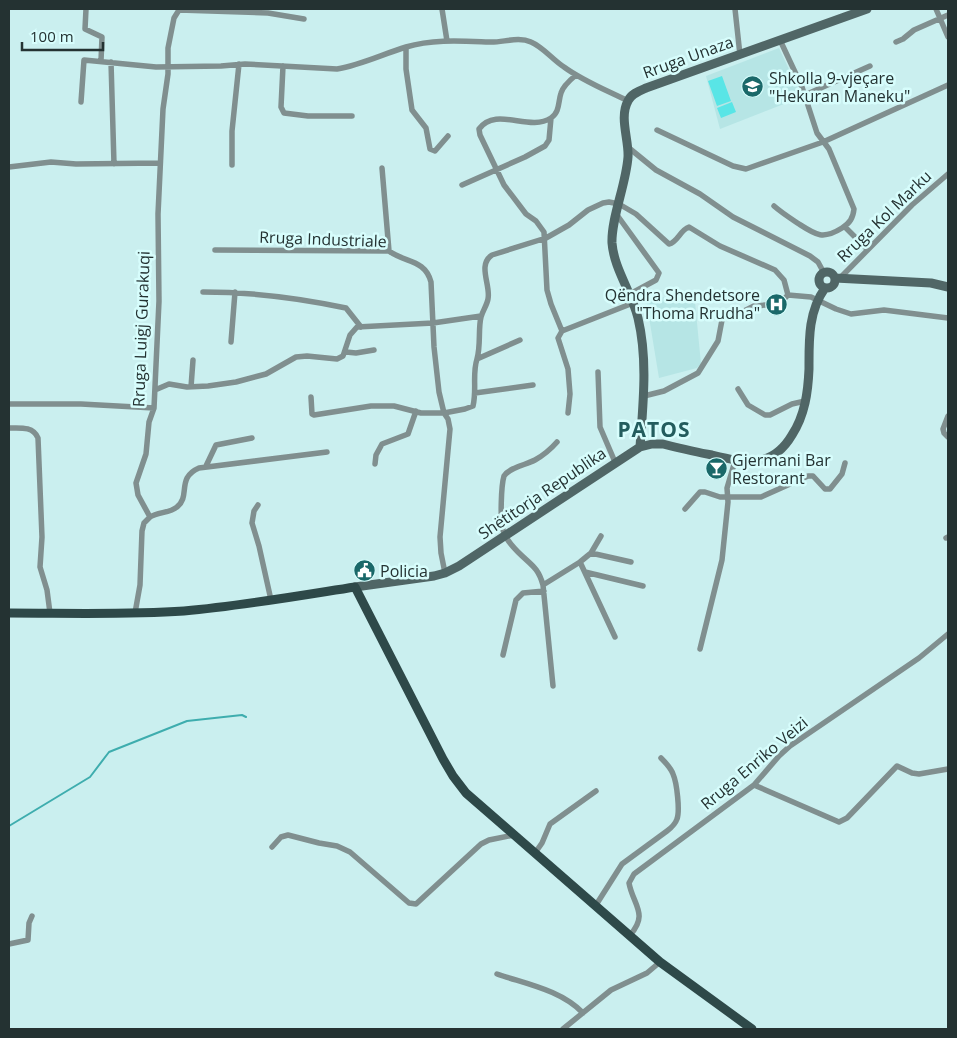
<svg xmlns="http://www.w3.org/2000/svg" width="957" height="1038" font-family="'Open Sans',sans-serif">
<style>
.built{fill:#b6e5e5}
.green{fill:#59e5e6}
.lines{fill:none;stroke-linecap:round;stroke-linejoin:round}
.stream{stroke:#3eadae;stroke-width:2}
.street{stroke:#808f8f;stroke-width:5.5}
.secondary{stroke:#506666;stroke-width:9}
.primary{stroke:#2e4949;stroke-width:9}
.labels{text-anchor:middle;stroke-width:5;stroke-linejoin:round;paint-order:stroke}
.street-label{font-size:16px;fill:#243232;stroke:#d7fdfc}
.poi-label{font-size:16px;fill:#243232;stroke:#d7fdfc;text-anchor:start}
.district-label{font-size:21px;font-weight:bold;letter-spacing:1px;fill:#235d5e;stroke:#d7fdfc}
</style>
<rect width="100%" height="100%" fill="#caefef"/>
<path class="built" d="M779,48L802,97L720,129L706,76Z
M688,295L695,302L701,364L697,368L659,378L646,299Z"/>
<path class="green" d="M722,76L731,101L717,106L708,81Z
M732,102L736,112L721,118L717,108Z"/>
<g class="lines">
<path class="stream" d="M9,826L90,777L109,752L187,721L242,715L246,717"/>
<path class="street" d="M86,9L85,29L102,37L101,61
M442,9L447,41
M735,9L740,55
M936,9L948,37
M896,42L903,39L914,30L948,15
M406,47V69L412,110L426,128L430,149L435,151L448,136
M111,62L114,164
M283,66L281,107L284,113L308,116H352
M805,95L870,66
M81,102L84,60L156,67L221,66L245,64L337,69C361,65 383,54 406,47C433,39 461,41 489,42C502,43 518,36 531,42C543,47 553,60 564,67C583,81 606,90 628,101
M657,130L733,166L746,169L823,142L948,85
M629,148L656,170L700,194L733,217L810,256L818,262L824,273
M232,165V131L239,64
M9,167L51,162L76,164L160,163
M382,168L389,251
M462,185L525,157L545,146L549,140L551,118
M774,206C782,213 790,218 799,224C816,235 823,240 842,228C850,223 853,218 854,209L829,149L817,133L802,87L780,40
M617,215L659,273L656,280L630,294
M845,227L867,249
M215,250L389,251C405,263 425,259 431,282L434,347L439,392L444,413L465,409L473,406C477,390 472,374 477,359L520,340
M840,278L912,205L948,174
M203,292C251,292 299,298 346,308L361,327
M562,331L551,304L547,290L544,232L536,221L526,214L504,185L480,135L479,129C496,106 529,132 551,118C560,112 558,102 561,93C563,86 570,80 576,75
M562,331L558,338L568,369L570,394L568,413
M562,331L633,303
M231,342L235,292
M346,352L356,353L374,350
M477,359C481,345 478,329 481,317C483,310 487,305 488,299C491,285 477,265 492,255L546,238L569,225L588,210L603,203L609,202L619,204L636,214L669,244C678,242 680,230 689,227L720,246L775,270L784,280L788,295
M598,372L600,427L615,462
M191,387L193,360
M738,389L748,405L765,415H770L792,404L805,401
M155,390L169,384L187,387L208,386L236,382L266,374L296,357L307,356L337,359L343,356L350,335L357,327L433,323L481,316
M475,393L533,385
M644,396L664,391L698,373L718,341L722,320L724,316L744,311L754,306L779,304L788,295L811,297L836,309L851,314L884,310L948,318
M311,397L312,414L314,415L371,406H394L421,413H444L448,419L450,429L440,537L441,553L445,573
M9,404H81L154,408
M948,416L943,429L944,433L948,437
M9,428C20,428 33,426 38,438L42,537L40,567L47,590L50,613
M375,464L376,455L382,444L408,434L416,411
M206,466L216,445L252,438
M258,505L254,511L252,523L259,546L271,600
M685,509L700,492H705L720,497H761L808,476H813L825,489H830L842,474L845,463
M150,517C158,512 170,513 177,507C191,496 176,478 199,468L327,452
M946,538L948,537
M591,553L631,562
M580,562L615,637
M585,572L643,586
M543,585L580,562L591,553L601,536
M135,613L140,585L142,531L144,523L150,517L138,495L136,483L146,454L149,422L154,408L159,301L158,214L163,109L168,74V48L174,18L179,10L268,13L304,19
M700,649L722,560L728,502L727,488L735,461
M503,655L516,600L523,593L544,591
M553,686L543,585C538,567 531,565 518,552C512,546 505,538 503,530C500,521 501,486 504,476C510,467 526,465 535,460C544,455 550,450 557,442
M754,785L839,822L847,818L897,766L912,773L919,774L948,769
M272,847L281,837L288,835L319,843L337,846L350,852L409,903L416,904L481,844L489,840L514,835
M535,853L542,843L550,824L596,791
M596,905L622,864L667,831C671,828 675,825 677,819C680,811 677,783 673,774C671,768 666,763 661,758
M630,935C649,914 633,905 629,883L634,874L754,785L779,756L790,746L919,658L948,634
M9,944L28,940L29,923L32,916
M497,974C526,984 561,990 583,1013
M563,1029L611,990L647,973L660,962"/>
<path class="secondary" d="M819 280a8 8 0 1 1 16 0a8 8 0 1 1-16 0Z
M835,278L931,283L948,287
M640,447C643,404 648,360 638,318C632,293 614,269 612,243C611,218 626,185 628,157C629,140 619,117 628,101C631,94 639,91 646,88L867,9
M355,587L434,576L445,573L459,566L640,447L652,444H663C679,448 695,452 712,455C745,463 772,469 792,435C805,415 808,392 809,369C809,340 808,312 825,288"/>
<path class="primary" d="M9,613C67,613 126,615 184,611C241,606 298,596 355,587L443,759L453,776L466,793L660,962L752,1029"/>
</g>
<defs>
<symbol id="school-disc" viewBox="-11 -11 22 22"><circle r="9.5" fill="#1a6869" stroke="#d7fdfc"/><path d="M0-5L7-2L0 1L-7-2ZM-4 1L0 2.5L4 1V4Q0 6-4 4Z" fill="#fff"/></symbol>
<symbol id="hospital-disc" viewBox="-11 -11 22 22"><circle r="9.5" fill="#1a6869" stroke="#d7fdfc"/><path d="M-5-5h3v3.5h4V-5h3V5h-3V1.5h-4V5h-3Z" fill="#fff"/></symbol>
<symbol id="bar-disc" viewBox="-11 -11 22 22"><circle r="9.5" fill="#1a6869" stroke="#d7fdfc"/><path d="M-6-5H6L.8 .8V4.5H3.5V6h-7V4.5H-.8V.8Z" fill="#fff"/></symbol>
<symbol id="civic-disc" viewBox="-11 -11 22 22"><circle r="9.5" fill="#1a6869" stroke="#d7fdfc"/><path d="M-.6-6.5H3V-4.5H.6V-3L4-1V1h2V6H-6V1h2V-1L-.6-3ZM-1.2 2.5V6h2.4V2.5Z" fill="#fff"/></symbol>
</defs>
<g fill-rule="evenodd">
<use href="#school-disc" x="740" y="74" width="25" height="25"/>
<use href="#hospital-disc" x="764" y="292" width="25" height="25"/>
<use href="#bar-disc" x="704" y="456" width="25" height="25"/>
<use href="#civic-disc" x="352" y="558" width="25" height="25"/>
</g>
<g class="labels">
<g class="street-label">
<text transform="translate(688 57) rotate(-20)" y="6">Rruga Unaza</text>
<text transform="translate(884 216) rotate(-44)" y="6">Rruga Kol Marku</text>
<text transform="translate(323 239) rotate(2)" y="6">Rruga Industriale</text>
<text transform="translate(141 329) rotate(-88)" y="6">Rruga Luigj Gurakuqi</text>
<text transform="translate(542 493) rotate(-34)" y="6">Shëtitorja Republika</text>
<text transform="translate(754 763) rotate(-40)" y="6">Rruga Enriko Veizi</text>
</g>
<g class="poi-label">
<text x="769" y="84">Shkolla 9-vjeçare<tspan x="769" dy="18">"Hekuran Maneku"</tspan></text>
<text x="760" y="301" text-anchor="end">Qëndra Shendetsore<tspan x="760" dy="18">"Thoma Rrudha"</tspan></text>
<text x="732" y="466">Gjermani Bar<tspan x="732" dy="18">Restorant</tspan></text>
<text x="380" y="577">Policia</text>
</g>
<g class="district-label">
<text x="654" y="437">PATOS</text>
</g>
</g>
<rect width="957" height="1038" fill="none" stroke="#243232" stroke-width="20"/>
<path d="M22 42v8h81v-8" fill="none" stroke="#243232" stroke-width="2.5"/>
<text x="30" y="42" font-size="15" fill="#243232" stroke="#d7fdfc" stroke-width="4" paint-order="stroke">100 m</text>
</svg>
